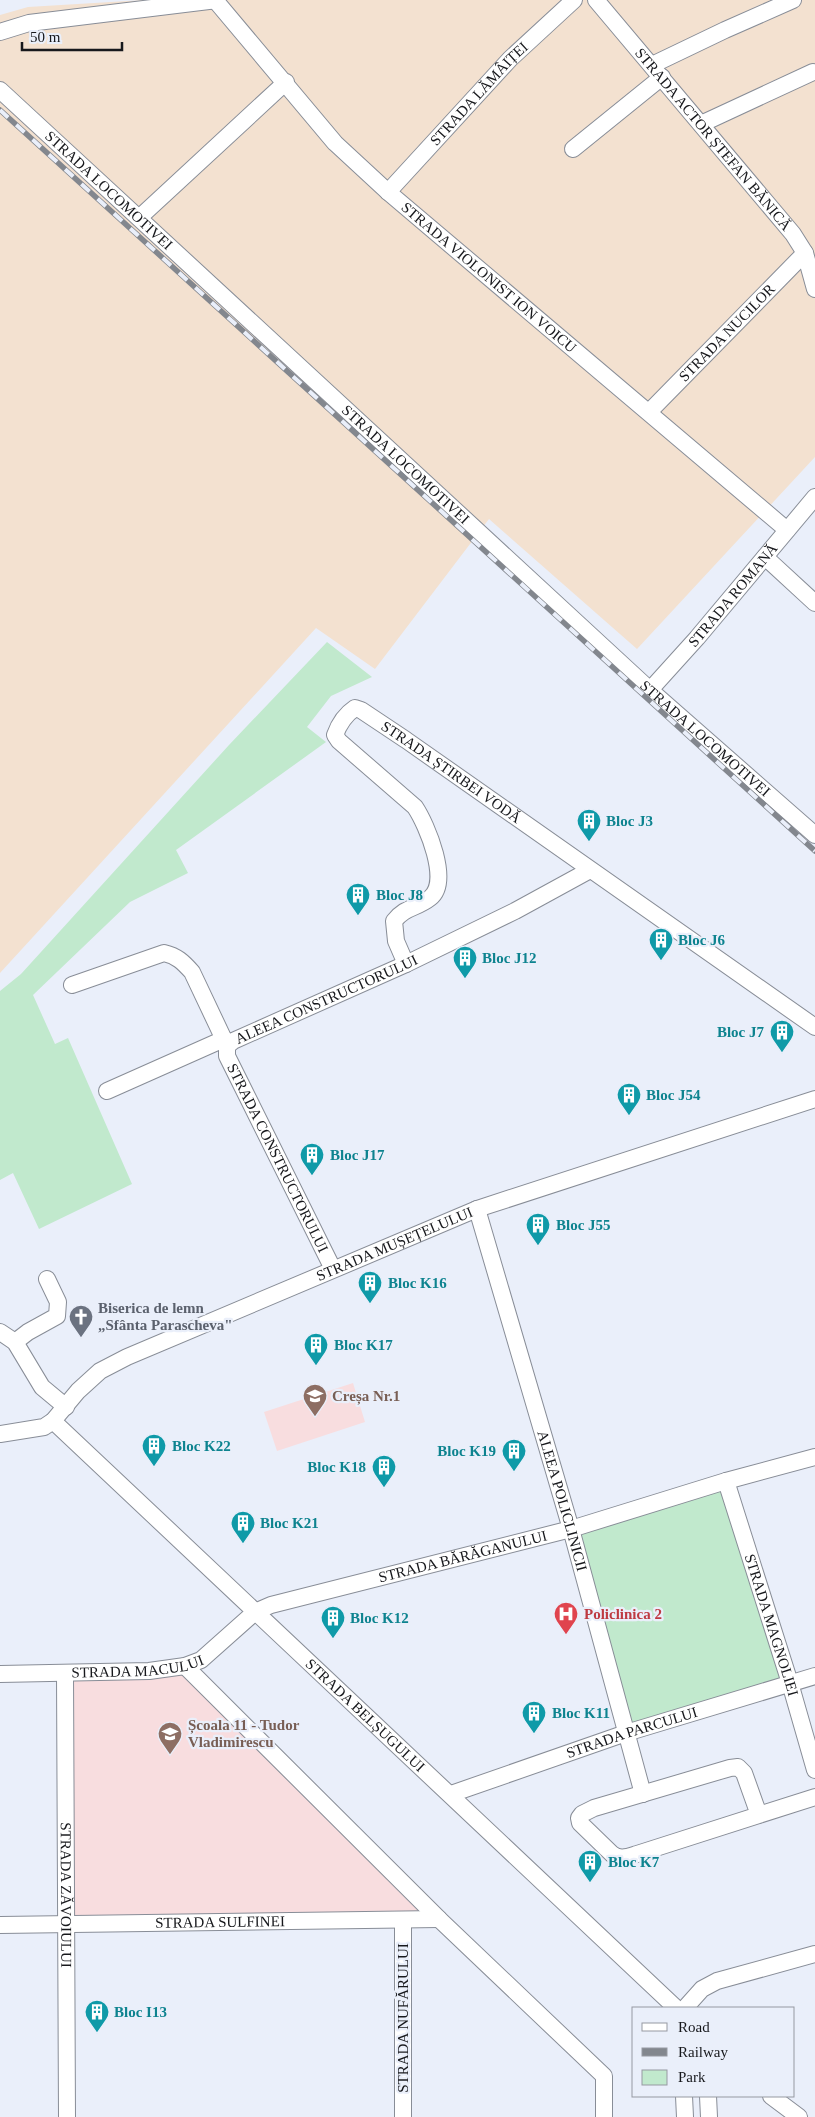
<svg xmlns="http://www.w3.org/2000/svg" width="815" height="2117" font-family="Georgia,serif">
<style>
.industrial{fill:#f3e1d0}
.education{fill:#f8dddf}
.green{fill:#c1e9cd}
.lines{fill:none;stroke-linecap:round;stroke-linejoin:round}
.street-casing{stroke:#888d97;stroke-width:18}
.street{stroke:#fff;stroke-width:16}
.rail-casing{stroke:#83878e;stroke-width:5.5}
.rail{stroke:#eaeffa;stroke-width:4;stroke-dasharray:11;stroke-linecap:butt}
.labels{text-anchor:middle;stroke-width:4.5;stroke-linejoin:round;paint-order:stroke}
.street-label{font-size:15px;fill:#17181c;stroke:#eaeffa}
.culture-label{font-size:15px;font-weight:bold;fill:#0d838f;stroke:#eaeffa;text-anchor:start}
.worship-label{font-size:15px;font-weight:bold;fill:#5b616d;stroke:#eaeffa;text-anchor:start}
.education-label{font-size:15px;font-weight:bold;fill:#785e54;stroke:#eaeffa;text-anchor:start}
.health-label{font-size:15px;font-weight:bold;fill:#be3a42;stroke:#eaeffa;text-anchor:start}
</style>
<rect width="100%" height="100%" fill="#eaeffa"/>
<path class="industrial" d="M144,0H815V457L637,649L489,519L375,669L316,628L0,973V15L28,7Z"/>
<path class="education" d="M353,1383L365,1422L277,1451L264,1412Z
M185,1666L439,1919L67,1925L65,1674Z"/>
<path class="green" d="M327,642L372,677L331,696L307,727L326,742L176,850L188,873L130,902L33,995L55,1044L68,1038L132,1184L39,1229L13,1173L0,1180V991L21,974L229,745Z
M726,1481L790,1683L626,1733L571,1529Z"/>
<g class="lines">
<defs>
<g id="street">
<path id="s1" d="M215,0L335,143L388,192L787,530"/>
<path id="s2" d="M596,0L793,234L805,253L815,289"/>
<path d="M0,32L29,23L217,0"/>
<path d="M652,65L725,30L793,0"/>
<path id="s3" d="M0,90L650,690L815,835"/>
<path d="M701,124L813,72"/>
<path d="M573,149L662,77"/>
<path id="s4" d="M388,192L510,59L574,0"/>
<path d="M140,217L286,82"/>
<path id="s5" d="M649,412L805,253"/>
<path d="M765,557L815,603"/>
<path id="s6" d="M650,690L697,638L815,497"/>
<path id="s7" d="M406,964L396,941L394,921C406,906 416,909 430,898C451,882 427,825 415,807L339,741L335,735C339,724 346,714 355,708L361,710L406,740L815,1027"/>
<path d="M72,985L164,953C177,956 183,962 192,972L227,1046"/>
<path id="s8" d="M227,1046L233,1041L406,964L515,911L590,870"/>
<path id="s9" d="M227,1046V1056L333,1269"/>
<path d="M107,1091L224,1039"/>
<path id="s10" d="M477,1209L571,1529L643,1794"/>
<path d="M0,1332L15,1342L42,1387L66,1407"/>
<path d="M15,1342L28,1332L57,1316L58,1302L47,1279"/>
<path id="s11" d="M53,1421L676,2008"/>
<path id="s12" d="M0,1434L44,1427L53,1421L78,1391L100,1371L127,1357L477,1209L815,1099"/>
<path id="s13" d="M726,1481L790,1683L815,1770"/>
<path d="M185,1666L439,1919L604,2076V2117"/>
<path id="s14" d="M0,1674L149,1671L185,1666L201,1660L255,1612L271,1605L571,1529L726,1481L815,1457"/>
<path id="s15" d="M65,1674L67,2117"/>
<path id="s16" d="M451,1794L626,1733L815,1676"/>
<path d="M759,1815L744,1773L738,1767L730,1768L594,1808L582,1814L579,1818L580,1823L612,1854C620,1860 627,1857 637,1854L815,1797"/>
<path id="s17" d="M0,1925L439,1919"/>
<path d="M685,2008L702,1989L717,1981L815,1954"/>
<path d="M684,2096L685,2117"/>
<path d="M708,2096L709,2117"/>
<path d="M771,2096L799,2117"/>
<path d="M403,2117V1920"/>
</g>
</defs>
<use href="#street" class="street-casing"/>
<use href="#street" class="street"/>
<defs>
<path id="rail" d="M0,110L815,851"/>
</defs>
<use href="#rail" class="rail-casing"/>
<use href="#rail" class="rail"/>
</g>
<defs>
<symbol id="building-pin" viewBox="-11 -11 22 30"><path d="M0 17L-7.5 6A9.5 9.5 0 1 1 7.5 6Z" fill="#0f9aa8" stroke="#eaeffa"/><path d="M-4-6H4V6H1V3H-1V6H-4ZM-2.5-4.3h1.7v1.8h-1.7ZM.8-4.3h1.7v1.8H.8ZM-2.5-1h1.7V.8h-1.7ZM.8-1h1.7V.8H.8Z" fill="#fff"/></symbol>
<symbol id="church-pin" viewBox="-11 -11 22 30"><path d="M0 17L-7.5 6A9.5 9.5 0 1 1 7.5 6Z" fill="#6b7280" stroke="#eaeffa"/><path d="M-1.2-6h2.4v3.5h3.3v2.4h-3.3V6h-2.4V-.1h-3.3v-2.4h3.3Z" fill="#fff"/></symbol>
<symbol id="school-pin" viewBox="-11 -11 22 30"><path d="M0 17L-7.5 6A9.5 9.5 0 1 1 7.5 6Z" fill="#8d6e63" stroke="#eaeffa"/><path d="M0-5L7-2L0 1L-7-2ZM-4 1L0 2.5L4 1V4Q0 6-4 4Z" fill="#fff"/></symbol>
<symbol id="hospital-pin" viewBox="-11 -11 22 30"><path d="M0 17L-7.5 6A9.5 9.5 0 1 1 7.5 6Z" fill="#e0444e" stroke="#eaeffa"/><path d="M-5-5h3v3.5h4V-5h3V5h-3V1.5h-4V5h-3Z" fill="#fff"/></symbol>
</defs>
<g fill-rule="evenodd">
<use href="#building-pin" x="575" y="807" width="28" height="38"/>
<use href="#building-pin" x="344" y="881" width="28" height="38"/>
<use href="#building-pin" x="647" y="926" width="28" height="38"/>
<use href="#building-pin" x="451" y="944" width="28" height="38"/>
<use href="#building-pin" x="768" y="1018" width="28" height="38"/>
<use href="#building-pin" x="615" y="1081" width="28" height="38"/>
<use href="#building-pin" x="298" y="1141" width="28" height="38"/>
<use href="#building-pin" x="524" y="1211" width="28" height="38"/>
<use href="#building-pin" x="356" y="1269" width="28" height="38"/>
<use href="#church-pin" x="67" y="1303" width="28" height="38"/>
<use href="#building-pin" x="302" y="1331" width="28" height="38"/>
<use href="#school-pin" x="301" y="1382" width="28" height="38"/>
<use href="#building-pin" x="140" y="1432" width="28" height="38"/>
<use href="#building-pin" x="500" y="1437" width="28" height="38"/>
<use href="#building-pin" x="370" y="1453" width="28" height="38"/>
<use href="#building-pin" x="229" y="1509" width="28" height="38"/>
<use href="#hospital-pin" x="552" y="1600" width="28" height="38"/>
<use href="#building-pin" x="319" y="1604" width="28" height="38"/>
<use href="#building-pin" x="520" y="1699" width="28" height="38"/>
<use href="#school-pin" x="156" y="1720" width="28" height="38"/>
<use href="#building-pin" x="576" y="1848" width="28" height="38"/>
<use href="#building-pin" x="83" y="1998" width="28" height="38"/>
</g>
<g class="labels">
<g class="street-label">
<text dy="5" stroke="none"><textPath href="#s4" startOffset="134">STRADA LĂMÂIȚEI</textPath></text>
<text dy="5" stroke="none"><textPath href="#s2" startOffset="182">STRADA ACTOR ȘTEFAN BĂNICĂ</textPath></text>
<text dy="5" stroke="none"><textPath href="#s3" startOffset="148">STRADA LOCOMOTIVEI</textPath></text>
<text dy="5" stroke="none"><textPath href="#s1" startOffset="391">STRADA VIOLONIST ION VOICU</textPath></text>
<text dy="5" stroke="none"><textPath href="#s5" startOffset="111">STRADA NUCILOR</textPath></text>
<text dy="5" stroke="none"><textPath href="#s3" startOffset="552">STRADA LOCOMOTIVEI</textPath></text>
<text dy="5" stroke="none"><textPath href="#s6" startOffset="126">STRADA ROMANĂ</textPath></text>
<text dy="5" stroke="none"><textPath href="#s3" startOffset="958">STRADA LOCOMOTIVEI</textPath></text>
<text dy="5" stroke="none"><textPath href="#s7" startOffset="444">STRADA ȘTIRBEI VODĂ</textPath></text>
<text dy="5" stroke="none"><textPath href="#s8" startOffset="110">ALEEA CONSTRUCTORULUI</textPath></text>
<text dy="5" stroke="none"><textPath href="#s9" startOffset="124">STRADA CONSTRUCTORULUI</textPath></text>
<text dy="5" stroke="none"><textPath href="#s12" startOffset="445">STRADA MUȘEȚELULUI</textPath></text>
<text dy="5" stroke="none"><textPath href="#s10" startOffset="304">ALEEA POLICLINICII</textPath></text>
<text dy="5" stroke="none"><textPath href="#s14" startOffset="490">STRADA BĂRĂGANULUI</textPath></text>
<text dy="5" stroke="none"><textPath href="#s13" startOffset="151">STRADA MAGNOLIEI</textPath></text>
<text dy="5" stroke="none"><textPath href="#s14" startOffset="138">STRADA MACULUI</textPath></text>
<text dy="5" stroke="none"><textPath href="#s11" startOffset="429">STRADA BELȘUGULUI</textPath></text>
<text dy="5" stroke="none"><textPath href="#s16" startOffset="191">STRADA PARCULUI</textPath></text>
<text dy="5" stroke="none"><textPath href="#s15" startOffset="221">STRADA ZĂVOIULUI</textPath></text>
<text dy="5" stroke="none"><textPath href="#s17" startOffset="220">STRADA SULFINEI</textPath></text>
<text transform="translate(403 2018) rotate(-90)" y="5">STRADA NUFĂRULUI</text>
</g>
<g class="culture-label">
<text x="606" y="826">Bloc J3</text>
<text x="376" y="900">Bloc J8</text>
<text x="678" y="945">Bloc J6</text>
<text x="482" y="963">Bloc J12</text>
<text x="764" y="1037" text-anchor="end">Bloc J7</text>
<text x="646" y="1100">Bloc J54</text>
<text x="330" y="1160">Bloc J17</text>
<text x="556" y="1230">Bloc J55</text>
<text x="388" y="1288">Bloc K16</text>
<text x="334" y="1350">Bloc K17</text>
<text x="172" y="1451">Bloc K22</text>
<text x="496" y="1456" text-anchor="end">Bloc K19</text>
<text x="366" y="1472" text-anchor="end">Bloc K18</text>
<text x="260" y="1528">Bloc K21</text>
<text x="350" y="1623">Bloc K12</text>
<text x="552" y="1718">Bloc K11</text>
<text x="608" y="1867">Bloc K7</text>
<text x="114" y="2017">Bloc I13</text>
</g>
<g class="worship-label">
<text x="98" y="1313">Biserica de lemn<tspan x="98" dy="17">„Sfânta Parascheva"</tspan></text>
</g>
<g class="education-label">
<text x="332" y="1401">Creșa Nr.1</text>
<text x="188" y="1730">Școala 11 - Tudor<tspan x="188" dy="17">Vladimirescu</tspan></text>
</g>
<g class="health-label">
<text x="584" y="1619">Policlinica 2</text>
</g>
</g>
<rect x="632" y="2007" width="162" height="90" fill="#eaeffa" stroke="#9699a1"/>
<rect x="642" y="2023" width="25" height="8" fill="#ffffff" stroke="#9699a1"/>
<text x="678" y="2032" font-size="15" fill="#17181c">Road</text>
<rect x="642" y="2048" width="25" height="8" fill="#83878e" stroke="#9699a1"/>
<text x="678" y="2057" font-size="15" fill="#17181c">Railway</text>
<rect x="642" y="2070" width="25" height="15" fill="#c1e9cd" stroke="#9699a1"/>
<text x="678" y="2082" font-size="15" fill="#17181c">Park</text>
<path d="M22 42v8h100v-8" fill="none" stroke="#17181c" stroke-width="2.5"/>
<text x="30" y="42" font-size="15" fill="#17181c" stroke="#eaeffa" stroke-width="4" paint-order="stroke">50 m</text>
</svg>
